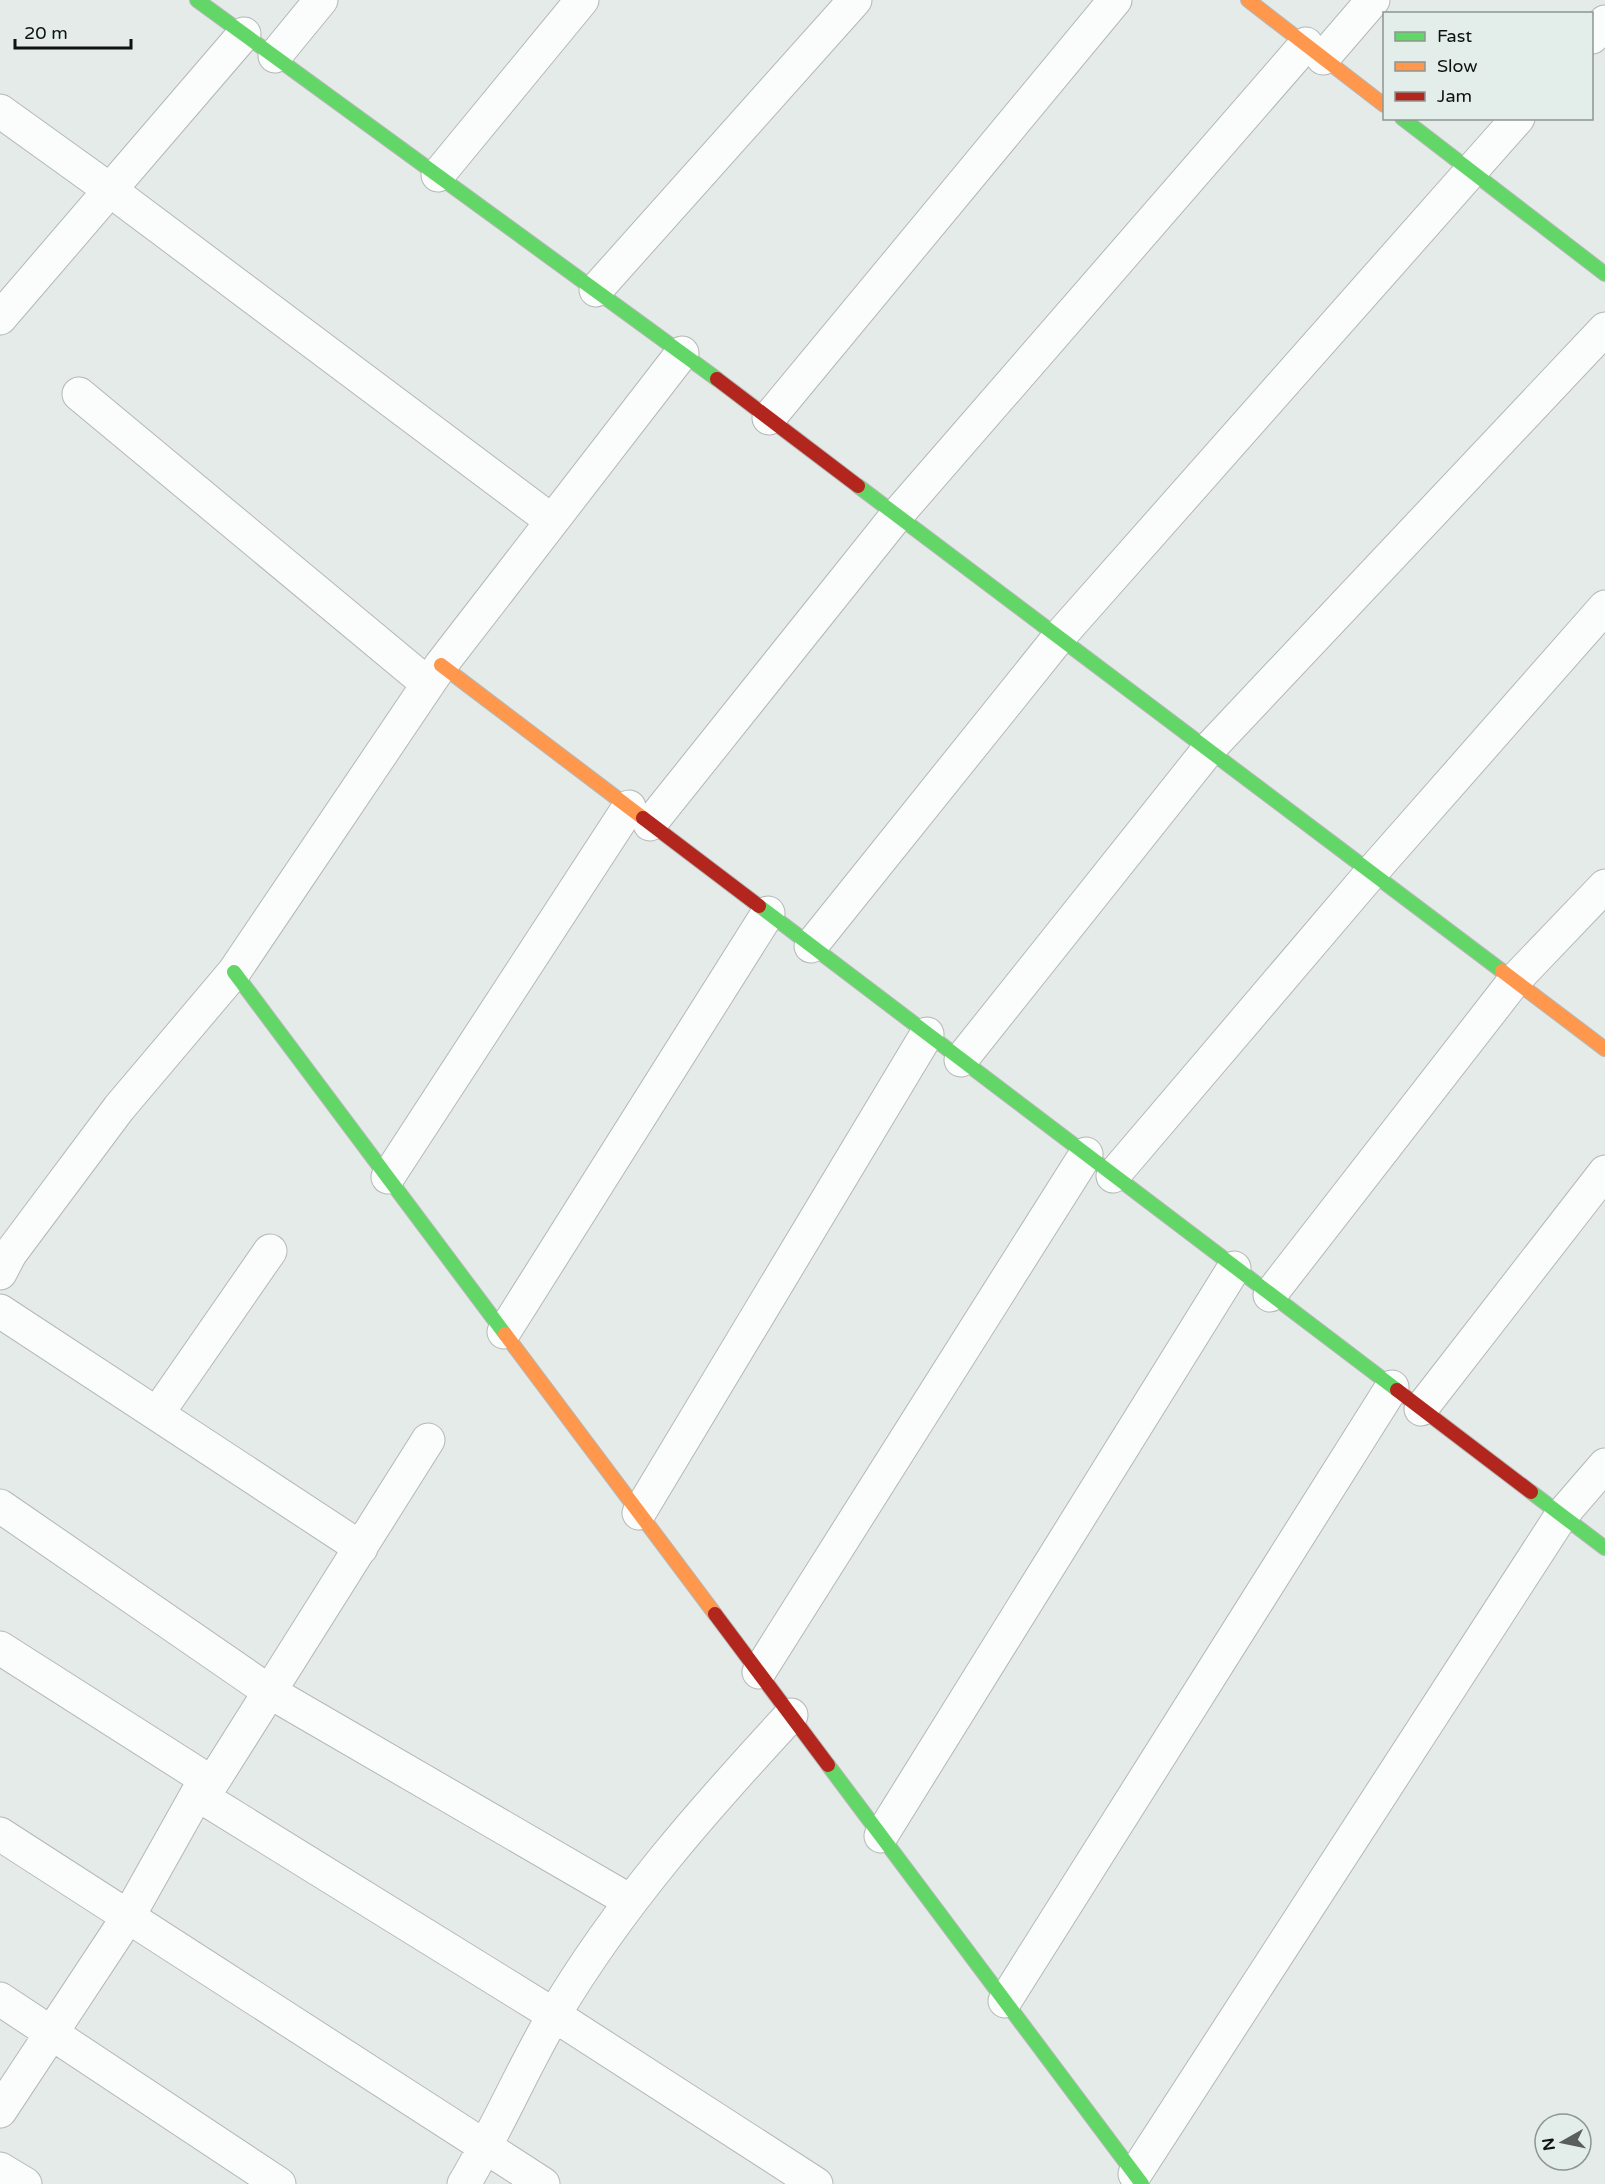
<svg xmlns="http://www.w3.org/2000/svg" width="1605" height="2184" font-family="'Varela Round',sans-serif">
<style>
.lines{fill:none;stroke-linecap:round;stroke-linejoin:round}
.street-casing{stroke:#b4b8b6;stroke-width:35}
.fast-casing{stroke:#b4b8b6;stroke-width:16}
.slow-casing{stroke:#b4b8b6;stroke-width:16}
.jam-casing{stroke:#b4b8b6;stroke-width:16}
.street{stroke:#fbfcfc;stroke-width:33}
.fast{stroke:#63d668;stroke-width:14}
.slow{stroke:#ff974d;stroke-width:14}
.jam{stroke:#b3261e;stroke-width:14}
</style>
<rect width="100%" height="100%" fill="#e5ebe8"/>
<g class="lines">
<defs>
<path id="street" d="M1592,37L1605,22
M275,56L321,0
M1323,58L1373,0
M0,111L110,190L552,521
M438,175L582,0
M596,290L855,0
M0,318L244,34
M79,394L428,684
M769,418L1115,0
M650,824L897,515L1306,44
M811,946L1059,637L1518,118
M961,1060L1208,750L1605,329
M1113,1176L1371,873L1605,607
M388,1177L629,807
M0,1273L10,1254L119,1108L234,972L441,665L682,353
M1270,1295L1514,981L1605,886
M0,1311L361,1548
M504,1332L768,913
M1421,1409L1605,1172
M157,1414L270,1251
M0,1506L270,1692L630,1901
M639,1513L927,1034
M0,1648L212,1783
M759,1672L1086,1154
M197,1794L554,2015L816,2184
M0,1834L543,2184
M881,1836L1234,1268
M0,1999L279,2184
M1005,2001L1392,1387
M0,2111L128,1917L197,1794L212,1783L428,1440
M0,2169L25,2184
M1135,2174L1561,1516L1605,1465
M464,2184C497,2129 522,2070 554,2015C619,1905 704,1809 791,1715"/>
<path id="fast" d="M197,0L717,379
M1402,118L1605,274
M858,486L1502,971
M759,906L1397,1390
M234,972L505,1334
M1531,1492L1605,1548
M828,1765L1142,2184"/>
<path id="slow" d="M1248,0L1384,105
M441,665L643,818
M1502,971L1605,1049
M505,1334L715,1614"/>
<path id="jam" d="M717,379L858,486
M643,818L759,906
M1397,1390L1531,1492
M715,1614L828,1765"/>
</defs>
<use href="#street" class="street-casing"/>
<use href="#fast" class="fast-casing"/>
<use href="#slow" class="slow-casing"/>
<use href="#jam" class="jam-casing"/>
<use href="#street" class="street"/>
<use href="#fast" class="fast"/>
<use href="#slow" class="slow"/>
<use href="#jam" class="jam"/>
</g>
<rect x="1383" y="12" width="210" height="108" fill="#e3ede9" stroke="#8e9593" stroke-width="1.5"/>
<rect x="1395" y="32" width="30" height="9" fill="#63d668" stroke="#8e9593" stroke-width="1.5"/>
<text x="1437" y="42" font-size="18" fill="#0f1211">Fast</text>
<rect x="1395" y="62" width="30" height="9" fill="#ff974d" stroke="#8e9593" stroke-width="1.5"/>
<text x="1437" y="72" font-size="18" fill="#0f1211">Slow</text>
<rect x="1395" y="92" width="30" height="9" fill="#b3261e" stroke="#8e9593" stroke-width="1.5"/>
<text x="1437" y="102" font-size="18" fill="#0f1211">Jam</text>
<g transform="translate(1563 2142) rotate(261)"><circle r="28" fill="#e3ede9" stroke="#8e9593" stroke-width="1.5"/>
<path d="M0-4.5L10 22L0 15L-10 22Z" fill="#5a5e5c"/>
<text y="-9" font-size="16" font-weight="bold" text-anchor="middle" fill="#0f1211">N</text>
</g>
<path d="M15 39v9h116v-9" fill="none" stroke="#0f1211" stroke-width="3"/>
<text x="24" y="39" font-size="18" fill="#0f1211" stroke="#e3ede9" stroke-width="4.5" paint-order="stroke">20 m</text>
</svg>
